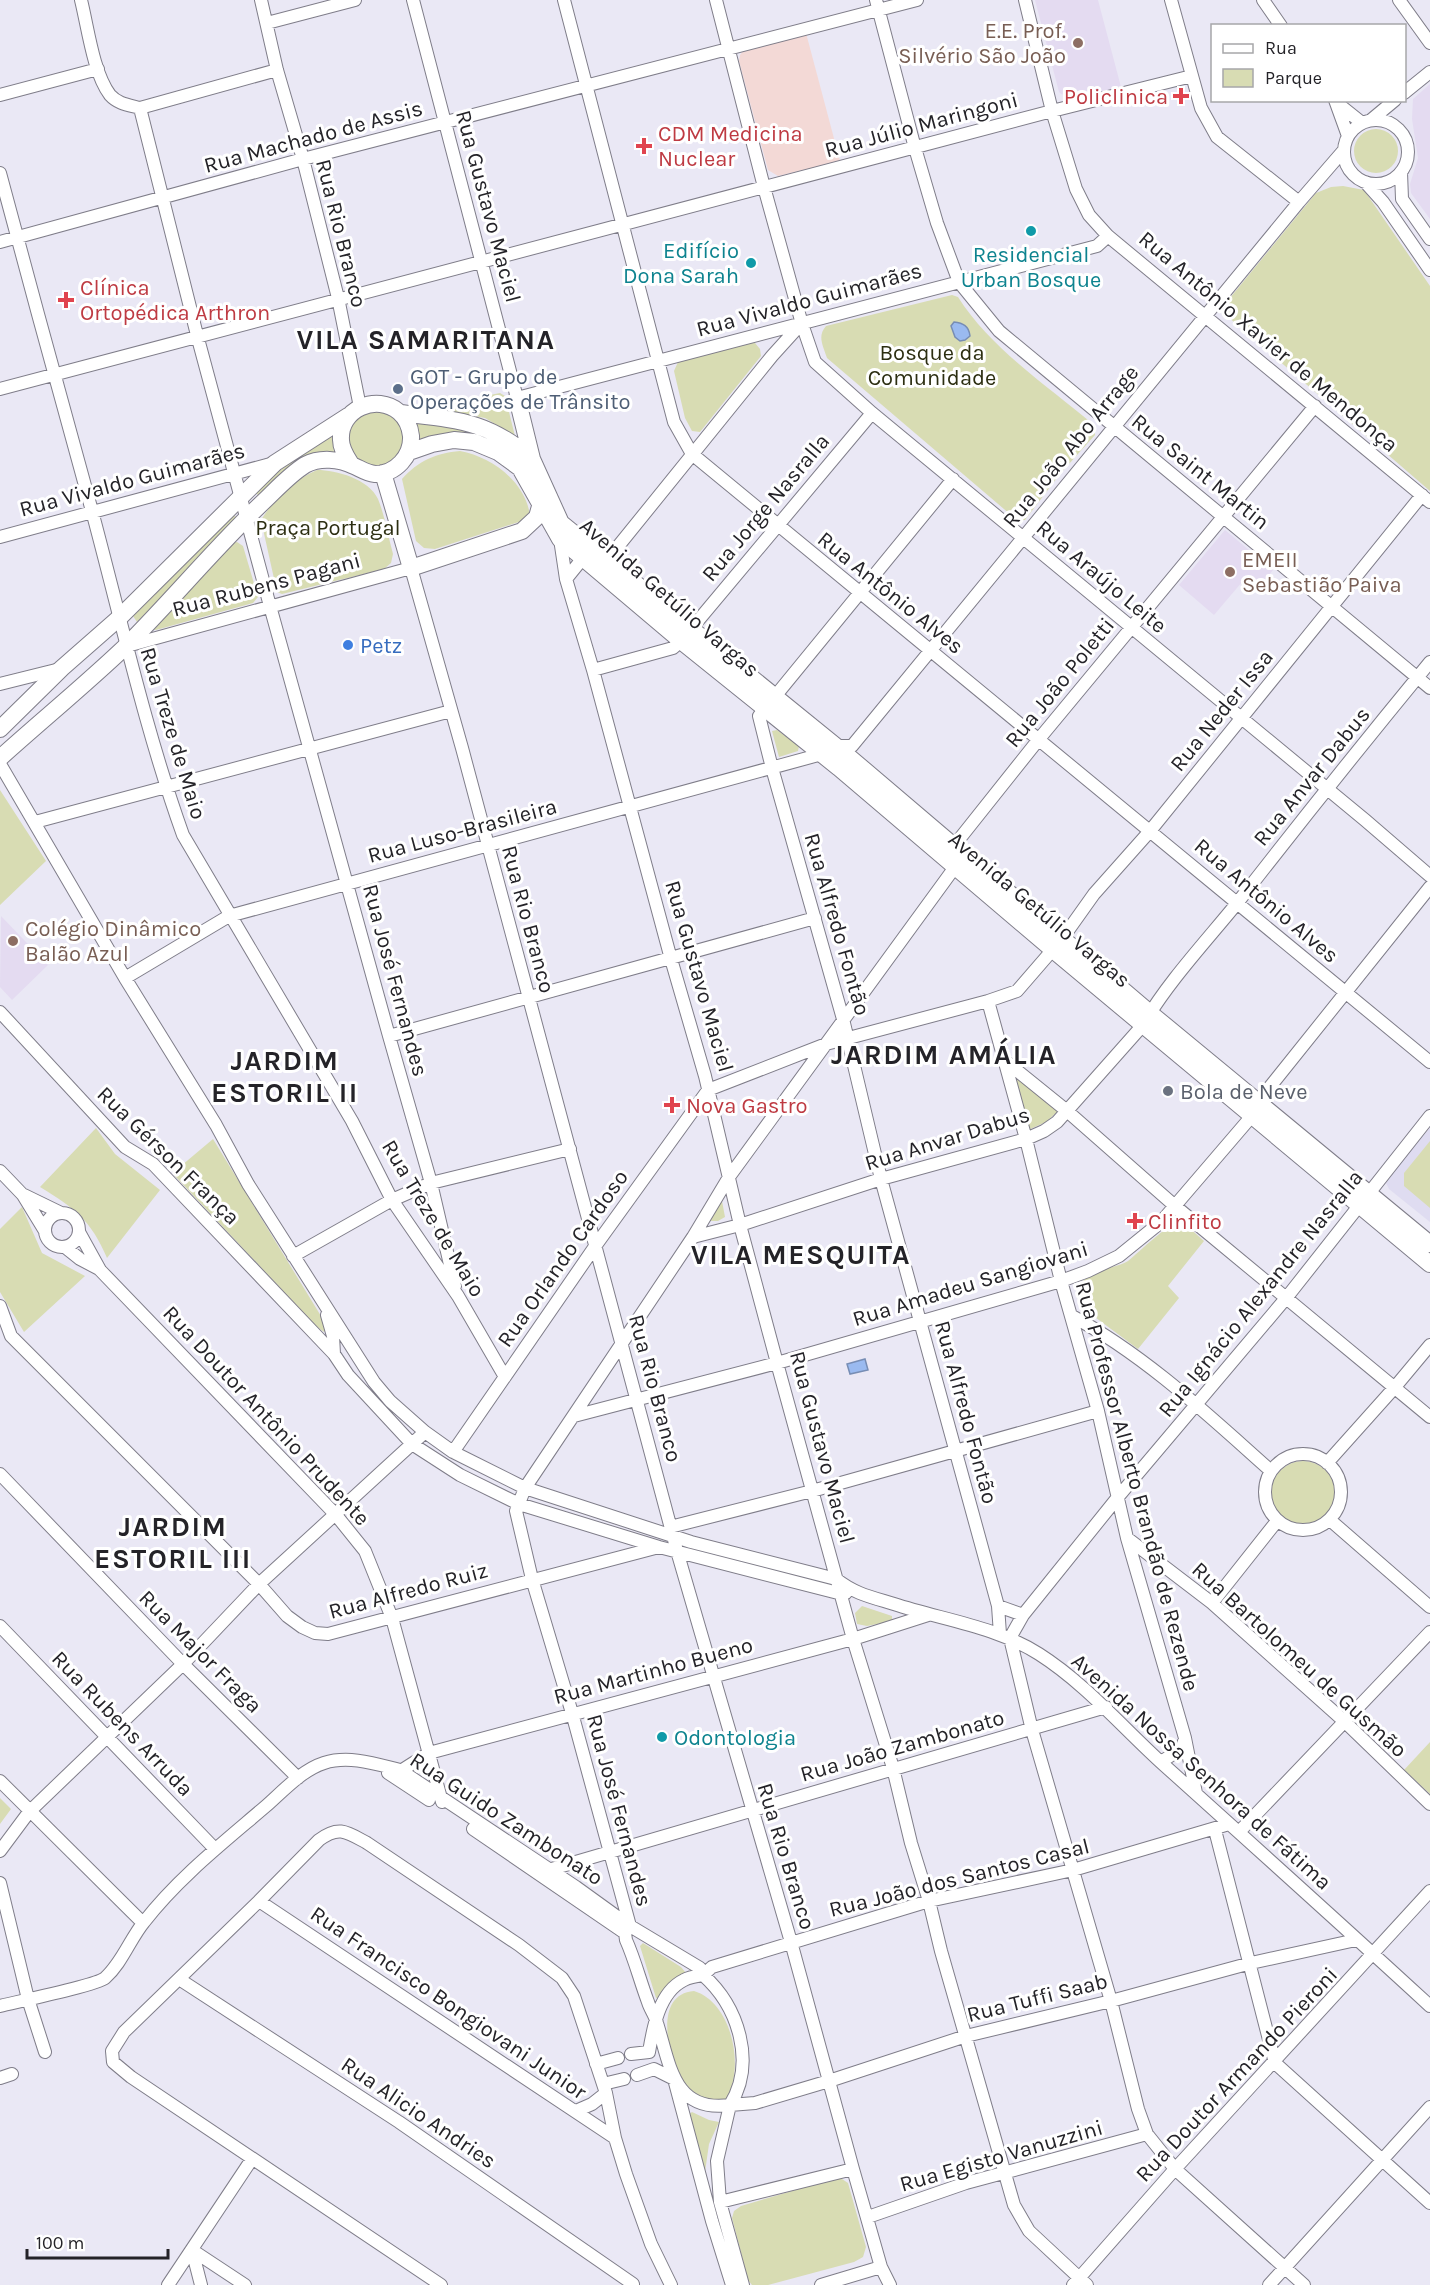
<svg xmlns="http://www.w3.org/2000/svg" width="1430" height="2285" font-family="Karla,sans-serif">
<style>
.built{fill:#dfdcf1}
.education{fill:#e4dbf1}
.medical{fill:#f3d9d6}
.green{fill:#d8dcb3}
.water{fill:#9abaf0;stroke:#778db4;stroke-width:1.5}
.lines{fill:none;stroke-linecap:round;stroke-linejoin:round}
.minor-casing{stroke:#7f7d89;stroke-width:14}
.major-casing{stroke:#7f7d89;stroke-width:18}
.minor{stroke:#fff;stroke-width:12}
.major{stroke:#fff;stroke-width:16}
.education-dot{fill:#8d6e63;stroke:#fff;stroke-width:2}
.health-dot{fill:#e0444e;stroke:#fff;stroke-width:2}
.culture-dot{fill:#0f9aa8;stroke:#fff;stroke-width:2}
.service-dot{fill:#5c6f8a;stroke:#fff;stroke-width:2}
.shop-dot{fill:#3f7fe0;stroke:#fff;stroke-width:2}
.worship-dot{fill:#6b7280;stroke:#fff;stroke-width:2}
.labels{text-anchor:middle;stroke-width:6;stroke-linejoin:round;paint-order:stroke}
.education-label{font-size:22px;fill:#785e54;stroke:#fff;text-anchor:start}
.health-label{font-size:22px;fill:#be3a42;stroke:#fff;text-anchor:start}
.street-label{font-size:22px;fill:#242328;stroke:#fff}
.culture-label{font-size:22px;fill:#0d838f;stroke:#fff;text-anchor:end}
.park-label{font-size:22px;fill:#2c2e11;stroke:#fff}
.service-label{font-size:22px;fill:#4e5e75;stroke:#fff;text-anchor:start}
.shop-label{font-size:22px;fill:#366cbe;stroke:#fff;text-anchor:start}
.worship-label{font-size:22px;fill:#5b616d;stroke:#fff;text-anchor:start}
.district-label{font-size:28px;font-weight:bold;letter-spacing:1.5px;fill:#242328;stroke:#fff}
</style>
<rect width="100%" height="100%" fill="#eae8f5"/>
<path class="built" d="M1430,1128V1222L1389,1189L1386,1183L1389,1176Z"/>
<path class="education" d="M1035,0H1098L1121,87L1073,98L1061,94L1059,92Z
M1430,84V219L1411,193L1410,184L1418,158L1412,119L1413,99Z
M1225,530L1273,570L1260,585L1248,575L1214,615L1179,585Z
M1,916L48,965L12,1000L0,987Z"/>
<path class="medical" d="M806,33L840,161L778,176L768,170L739,61L740,55L746,47Z"/>
<path class="green" d="M1354 151a22 22 0 1 1 44 0a22 22 0 1 1-44 0Z
M1343,186L1364,190L1430,286V491L1220,310L1316,193L1331,187Z
M952,295L958,297C991,349 1048,386 1094,425L1095,435L1060,474L1025,520L1018,521L827,358C823,346 817,336 826,326Z
M748,343H755L760,349L761,356L700,432L692,431L685,418L674,371L678,362Z
M500,393L505,396L515,436L485,418L441,410L440,405Z
M347 439a28 28 0 1 1 56 0a28 28 0 1 1-56 0Z
M419,422L463,428L480,434L418,443L416,423Z
M333,435L334,454L292,466L258,495L254,492L311,445Z
M460,451C492,457 526,482 530,516L528,519L435,549L424,548L416,541L402,479C418,461 436,453 460,451Z
M317,470C336,470 369,479 378,499C385,516 388,536 393,554L391,563L384,569L282,594L277,592L261,520C273,500 295,479 317,470Z
M234,515L238,519L137,622L133,616Z
M237,542L243,546L258,597L253,603L156,630L149,629L232,543Z
M777,730L799,746L798,751L779,757L772,731Z
M0,790L46,861L0,905Z
M1012,1072L1059,1110L1046,1122L1028,1130Z
M96,1128L115,1154L160,1190L107,1258C91,1220 74,1208 40,1187Z
M213,1139L324,1321L328,1328L324,1332L316,1326L174,1175L175,1171Z
M1430,1141V1208L1404,1186V1173Z
M722,1201L725,1217L718,1221H707L717,1202Z
M22,1207L42,1253L85,1276L24,1332L0,1292V1229Z
M1180,1223L1186,1225L1204,1241L1168,1286L1179,1298L1138,1349L1084,1309C1079,1301 1077,1292 1082,1283C1090,1269 1115,1269 1128,1261C1141,1251 1166,1224 1180,1223Z
M1271 1493a32 32 0 1 1 64 0a32 32 0 1 1-64 0Z
M862,1606L892,1616V1621L867,1626L857,1624L855,1613Z
M1430,1742V1794L1404,1770Z
M0,1798L11,1809L0,1824Z
M643,1943L681,1967L686,1973L661,1997L656,1998L640,1946Z
M694,1991C734,2003 746,2073 724,2103L695,2098C690,2091 682,2084 678,2075C668,2052 654,1994 694,1991Z
M692,2112L709,2120L719,2122L709,2144L705,2172L689,2114Z
M833,2179H842L848,2183L866,2247L863,2257L854,2262L768,2285H752L748,2280L732,2218L734,2211L741,2206Z"/>
<path class="water" d="M954,322C963,323 969,326 970,336L965,340L960,341L955,337L951,326Z
M865,1359L868,1370L850,1374L847,1364Z"/>
<g class="lines">
<defs>
<path id="minor" d="M81,0C88,28 93,72 110,95C118,104 129,105 140,108L277,70
M261,0L277,70L303,159L338,298L360,407
M413,0L517,398L1097,246L1108,236
M564,0L674,422L692,454L1430,1062
M716,0L764,187L802,324L815,362L872,413L1365,820L1430,876
M876,0L915,148L937,223L959,282L999,331L1430,688
M1025,0L1052,111L1076,189L1089,215L1108,236L1430,502
M1171,0L1201,108L1217,137L1299,202
M1263,0L1281,26
M1399,0L1430,43
M267,23L355,0
M1404,93L1430,72
M0,95L98,69
M1335,100L1348,136
M1337,103L1362,123
M140,108L197,335L270,606L389,1036L431,1183L455,1286
M1371,120L1395,100
M1344 152a32 32 0 1 1 64 0a32 32 0 1 1-64 0Z
M1401,172L1402,199L1430,239
M0,173C30,286 61,398 92,511C121,619 145,729 183,835L352,1121L392,1200L458,1296L505,1377
M1365,182L1383,202L1430,270
M0,242L303,159L917,0
M0,389L1052,111L1192,76
M953,479L759,716L772,768L843,1019L881,1179L998,1606L1000,1634
M0,537L274,463
M560,539L566,579L593,670L671,959L705,1076L740,1225L777,1363L853,1639L893,1768L911,1843L929,1901L941,1951L1014,2205L1029,2231L1087,2285
M607,560L772,356L801,324
M566,579L583,558
M127,646L411,568L462,748L677,1551L791,1942L853,2169L881,2267L890,2285
M593,670L673,648L681,641L872,413
M0,684L60,669
M0,764L125,978L216,1125L248,1184L374,1382L390,1401L425,1432L453,1452L525,1488L691,1542L836,1579C855,1594 871,1597 894,1604C943,1620 995,1626 1039,1654C1086,1684 1123,1728 1164,1765C1253,1845 1342,1925 1430,2006
M35,822L451,711
M953,847L1039,739L1315,406
M125,978L229,916L822,754L836,746H852L1299,202L1344,150
M988,1001L1026,1139L1061,1281L1098,1411L1127,1538L1185,1738
M0,1012L125,1147L153,1164L334,1354
M389,1036L815,918
M1004,1060L1067,1111L1175,1206L1430,1417
M0,1171L23,1195L45,1231
M24,1195L61,1213
M45 1230a17 17 0 1 1 34 0a17 17 0 1 1-34 0Z
M79,1232L100,1270L336,1515L365,1551L392,1618L442,1802
M693,1237L740,1225L881,1179L1026,1139L1044,1131L1057,1122L1143,1025C1166,984 1208,939 1238,902C1301,821 1365,741 1430,662
M65,1247L80,1259L99,1269
M293,1256L392,1200L431,1183L570,1149
M0,1306L11,1336L259,1584L287,1616L302,1627L315,1633L328,1634L659,1547
M327,1315L333,1336L334,1354L348,1375L412,1444L460,1475L519,1504L659,1547L842,1594L846,1593
M1072,1316C1146,1356 1208,1415 1271,1471
M574,1416L777,1363L1061,1281L1088,1271L1119,1256L1161,1222L1251,1117L1257,1103L1430,887
M453,1452L596,1245L708,1090L826,1044L988,1001L1017,991L1062,939L1094,894L1150,831L1422,495
M1265 1492a38 38 0 1 1 76 0a38 38 0 1 1-76 0Z
M1327,1463L1395,1387L1430,1345
M0,1474L183,1664L298,1778
M1330,1520L1430,1607
M670,1527L812,1491L1098,1411
M1127,1538L1212,1603L1344,1721L1430,1804
M1212,1603L1277,1521
M998,1606L1023,1615
M0,1626L215,1849
M1161,1762L1182,1748L1185,1738L1196,1793
M388,1773L429,1800
M396,1774L429,1753L853,1639L928,1615
M0,1781L143,1923
M473,1829L625,1933
M1215,1830L1275,2063L1430,2203
M1239,1832L1430,1632
M0,1851L29,1812L183,1664L259,1584L425,1432
M538,1873L1106,1707
M0,1883L28,1999L45,2052
M259,1901L615,2138
M179,1979L399,2122L633,2284L632,2285
M0,2006C16,2002 97,1985 105,1978C122,1963 130,1939 144,1922C178,1878 224,1842 266,1806C283,1791 302,1770 324,1763C349,1755 376,1764 400,1770L576,1887L630,1926L700,1968L703,1975L712,1967L929,1901L1073,1870L1229,1824
M631,2054L649,2052C653,2028 659,1992 684,1980C689,1977 696,1976 703,1975C739,2007 756,2063 730,2105C673,2113 670,2064 657,2023C655,2015 650,2009 648,2002C640,1981 635,1960 626,1940L625,1933L630,1926L572,1713L532,1579L516,1511L525,1488L693,1237L729,1177L955,867
M596,2064L618,2058
M637,2075L654,2069L674,2079L712,2221L732,2285
M0,2078L12,2074
M603,2084L624,2079
M576,2111L592,2104L606,2093
M720,2202L853,2169
M868,2217L966,2183L1147,2134
M192,2250L245,2285
M192,2250L201,2285
M168,2285L252,2159
M441,2285L131,2077L113,2062L112,2051L124,2032L259,1901L319,1840C339,1825 347,1832 367,1843L519,1945L562,1978L574,1996L606,2093L615,2138L626,2174L651,2244L671,2285
M743,2285L720,2202L717,2161L730,2105L755,2103L829,2081L966,2036L1111,2001L1251,1963L1356,1940
M821,2285L881,2267
M1073,2285L1175,2169L1430,1891
M1269,2285L1430,2107
M1304,2285L1175,2169L1147,2134L1138,2109L1111,2001L1032,1730L1010,1638L1023,1615L1118,1497L1287,1297L1430,1116"/>
<path id="major" d="M517,398L532,459L561,523L848,756L1150,1013L1430,1244
M400,413C457,420 487,420 532,459
M409,452L432,444L454,440L474,442L498,452L520,468L560,539L583,558L681,641L839,768L1053,950L1430,1264
M383,473L411,568L522,531L537,517L541,503
M0,729L62,668L119,618L275,463L348,416
M0,758C41,721 85,685 126,646C172,600 214,549 261,504C275,491 289,475 305,465C320,457 339,459 354,466C361,469 366,473 375,474C396,474 412,456 411,436C410,427 406,418 399,412C377,393 339,409 341,440C341,449 346,456 351,464"/>
</defs>
<use href="#minor" class="minor-casing"/>
<use href="#major" class="major-casing"/>
<use href="#minor" class="minor"/>
<use href="#major" class="major"/>
</g>
<g class="education-dot">
<circle cx="1078" cy="43" r="6"/>
<circle cx="1230" cy="572" r="6"/>
<circle cx="13" cy="941" r="6"/>
</g>
<g class="health-dot">
<path d="M1178 87h6v6h6v6h-6v6h-6v-6h-6v-6h6z"/>
<path d="M641 137h6v6h6v6h-6v6h-6v-6h-6v-6h6z"/>
<path d="M63 291h6v6h6v6h-6v6h-6v-6h-6v-6h6z"/>
<path d="M669 1096h6v6h6v6h-6v6h-6v-6h-6v-6h6z"/>
<path d="M1132 1212h6v6h6v6h-6v6h-6v-6h-6v-6h6z"/>
</g>
<g class="culture-dot">
<circle cx="1031" cy="231" r="6"/>
<circle cx="751" cy="263" r="6"/>
<circle cx="662" cy="1737" r="6"/>
</g>
<circle class="service-dot" cx="398" cy="389" r="6"/>
<circle class="shop-dot" cx="348" cy="645" r="6"/>
<circle class="worship-dot" cx="1168" cy="1091" r="6"/>
<g class="labels">
<g class="education-label">
<text x="1066" y="38" text-anchor="end">E.E. Prof.<tspan x="1066" dy="25">Silvério São João</tspan></text>
<text x="1242" y="567">EMEII<tspan x="1242" dy="25">Sebastião Paiva</tspan></text>
<text x="25" y="936">Colégio Dinâmico<tspan x="25" dy="25">Balão Azul</tspan></text>
</g>
<g class="health-label">
<text x="1168" y="104" text-anchor="end">Policlinica</text>
<text x="658" y="141">CDM Medicina<tspan x="658" dy="25">Nuclear</tspan></text>
<text x="80" y="295">Clínica<tspan x="80" dy="25">Ortopédica Arthron</tspan></text>
<text x="686" y="1113">Nova Gastro</text>
<text x="1148" y="1229">Clinfito</text>
</g>
<g class="street-label">
<text transform="translate(921 124) rotate(-15)" y="8">Rua Júlio Maringoni</text>
<text transform="translate(313 136) rotate(-15)" y="8">Rua Machado de Assis</text>
<text transform="translate(489 206) rotate(75)" y="8">Rua Gustavo Maciel</text>
<text transform="translate(342 233) rotate(76)" y="8">Rua Rio Branco</text>
<text transform="translate(809 299) rotate(-15)" y="8">Rua Vivaldo Guimarães</text>
<text transform="translate(1269 341) rotate(40)" y="8">Rua Antônio Xavier de Mendonça</text>
<text transform="translate(1070 446) rotate(-51)" y="8">Rua João Abo Arrage</text>
<text transform="translate(1201 471) rotate(39)" y="8">Rua Saint Martin</text>
<text transform="translate(132 479) rotate(-15)" y="8">Rua Vivaldo Guimarães</text>
<text transform="translate(765 507) rotate(-50)" y="8">Rua Jorge Nasralla</text>
<text transform="translate(1102 576) rotate(40)" y="8">Rua Araújo Leite</text>
<text transform="translate(266 584) rotate(-15)" y="8">Rua Rubens Pagani</text>
<text transform="translate(891 592) rotate(39)" y="8">Rua Antônio Alves</text>
<text transform="translate(670 597) rotate(41)" y="8">Avenida Getúlio Vargas</text>
<text transform="translate(1059 682) rotate(-51)" y="8">Rua João Poletti</text>
<text transform="translate(1221 710) rotate(-51)" y="8">Rua Neder Issa</text>
<text transform="translate(174 733) rotate(73)" y="8">Rua Treze de Maio</text>
<text transform="translate(1311 776) rotate(-51)" y="8">Rua Anvar Dabus</text>
<text transform="translate(462 830) rotate(-15)" y="8">Rua Luso-Brasileira</text>
<text transform="translate(1267 900) rotate(40)" y="8">Rua Antônio Alves</text>
<text transform="translate(1040 909) rotate(40)" y="8">Avenida Getúlio Vargas</text>
<text transform="translate(529 919) rotate(75)" y="8">Rua Rio Branco</text>
<text transform="translate(838 924) rotate(74)" y="8">Rua Alfredo Fontão</text>
<text transform="translate(700 976) rotate(74)" y="8">Rua Gustavo Maciel</text>
<text transform="translate(396 980) rotate(75)" y="8">Rua José Fernandes</text>
<text transform="translate(947 1138) rotate(-17)" y="8">Rua Anvar Dabus</text>
<text transform="translate(169 1155) rotate(44)" y="8">Rua Gérson França</text>
<text transform="translate(434 1218) rotate(59)" y="8">Rua Treze de Maio</text>
<text transform="translate(562 1258) rotate(-55)" y="8">Rua Orlando Cardoso</text>
<text transform="translate(970 1283) rotate(-17)" y="8">Rua Amadeu Sangiovani</text>
<text transform="translate(1260 1293) rotate(-51)" y="8">Rua Ignácio Alexandre Nasralla</text>
<text transform="translate(656 1388) rotate(75)" y="8">Rua Rio Branco</text>
<text transform="translate(967 1412) rotate(75)" y="8">Rua Alfredo Fontão</text>
<text transform="translate(267 1415) rotate(47)" y="8">Rua Doutor Antônio Prudente</text>
<text transform="translate(823 1447) rotate(75)" y="8">Rua Gustavo Maciel</text>
<text transform="translate(1138 1486) rotate(75)" y="8">Rua Professor Alberto Brandão de Rezende</text>
<text transform="translate(408 1590) rotate(-15)" y="8">Rua Alfredo Ruiz</text>
<text transform="translate(201 1651) rotate(45)" y="8">Rua Major Fraga</text>
<text transform="translate(1300 1659) rotate(42)" y="8">Rua Bartolomeu de Gusmão</text>
<text transform="translate(653 1670) rotate(-15)" y="8">Rua Martinho Bueno</text>
<text transform="translate(123 1723) rotate(46)" y="8">Rua Rubens Arruda</text>
<text transform="translate(902 1745) rotate(-16)" y="8">Rua João Zambonato</text>
<text transform="translate(1202 1771) rotate(42)" y="8">Avenida Nossa Senhora de Fátima</text>
<text transform="translate(620 1810) rotate(75)" y="8">Rua José Fernandes</text>
<text transform="translate(507 1818) rotate(33)" y="8">Rua Guido Zambonato</text>
<text transform="translate(787 1856) rotate(73)" y="8">Rua Rio Branco</text>
<text transform="translate(959 1877) rotate(-14)" y="8">Rua João dos Santos Casal</text>
<text transform="translate(1037 1997) rotate(-14)" y="8">Rua Tuffi Saab</text>
<text transform="translate(449 2002) rotate(34)" y="8">Rua Francisco Bongiovani Junior</text>
<text transform="translate(1236 2074) rotate(-47)" y="8">Rua Doutor Armando Pieroni</text>
<text transform="translate(419 2112) rotate(34)" y="8">Rua Alicio Andries</text>
<text transform="translate(1001 2155) rotate(-16)" y="8">Rua Egisto Vanuzzini</text>
</g>
<g class="culture-label">
<text x="739" y="258">Edifício<tspan x="739" dy="25">Dona Sarah</tspan></text>
<text x="1031" y="262" text-anchor="middle">Residencial<tspan x="1031" dy="25">Urban Bosque</tspan></text>
<text x="674" y="1745" text-anchor="start">Odontologia</text>
</g>
<g class="park-label">
<text x="932" y="360">Bosque da<tspan x="932" dy="25">Comunidade</tspan></text>
<text x="328" y="535">Praça Portugal</text>
</g>
<g class="service-label">
<text x="410" y="384">GOT - Grupo de<tspan x="410" dy="25">Operações de Trânsito</tspan></text>
</g>
<g class="shop-label">
<text x="360" y="653">Petz</text>
</g>
<g class="worship-label">
<text x="1180" y="1099">Bola de Neve</text>
</g>
<g class="district-label">
<text x="426" y="349">VILA SAMARITANA</text>
<text x="944" y="1064">JARDIM AMÁLIA</text>
<text x="285" y="1070">JARDIM<tspan x="285" dy="32">ESTORIL II</tspan></text>
<text x="801" y="1264">VILA MESQUITA</text>
<text x="173" y="1536">JARDIM<tspan x="173" dy="32">ESTORIL III</tspan></text>
</g>
</g>
<rect x="1211" y="24" width="195" height="78" fill="#ffffff" stroke="#a7a7a9" stroke-width="1.5"/>
<rect x="1223" y="44" width="30" height="9" fill="#ffffff" stroke="#a7a7a9" stroke-width="1.5"/>
<text x="1265" y="54" font-size="18" fill="#242328">Rua</text>
<rect x="1223" y="69" width="30" height="18" fill="#d8dcb3" stroke="#a7a7a9" stroke-width="1.5"/>
<text x="1265" y="84" font-size="18" fill="#242328">Parque</text>
<path d="M27 2249v9h141v-9" fill="none" stroke="#242328" stroke-width="3"/>
<text x="36" y="2249" font-size="18" fill="#242328" stroke="#ffffff" stroke-width="4.5" paint-order="stroke">100 m</text>
</svg>
